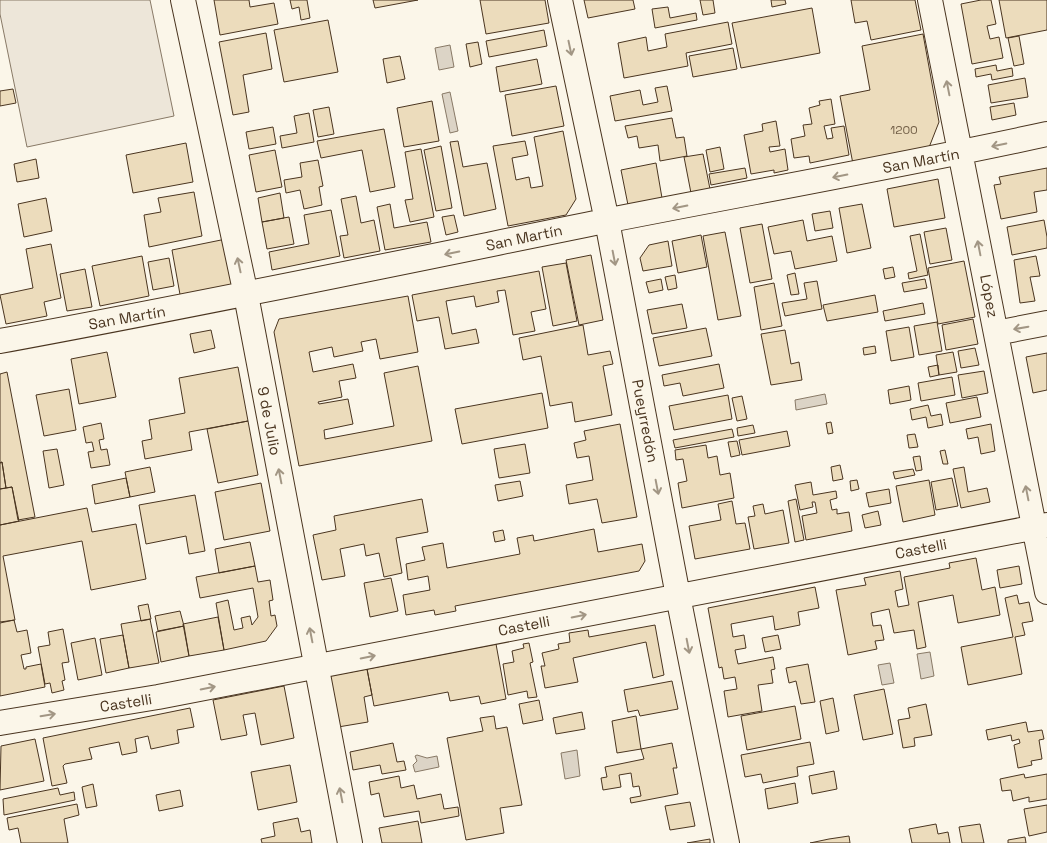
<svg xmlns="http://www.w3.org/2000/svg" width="1047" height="843" font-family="'Space Grotesk',sans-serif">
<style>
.green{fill:#ede6d9;stroke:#887966}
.water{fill:#dcd4c6;stroke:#887966}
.building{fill:#ecdcbc;stroke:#4a3520}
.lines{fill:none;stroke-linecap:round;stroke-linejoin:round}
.minor-casing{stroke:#4a3520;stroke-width:26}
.minor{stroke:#fbf6e9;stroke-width:24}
.oneway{stroke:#a29684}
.labels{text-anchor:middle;stroke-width:4;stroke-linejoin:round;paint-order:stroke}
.number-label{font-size:12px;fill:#725f47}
.street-label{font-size:15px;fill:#4a3520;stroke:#fbf6e9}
</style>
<rect width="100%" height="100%" fill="#fbf6e9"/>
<path class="green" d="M0,0H150L174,116L27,147L0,14Z"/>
<path class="water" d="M450,45L454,67L439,70L435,48Z
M450,92L458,131L450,133L442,94Z
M825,394L827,404L796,410L795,400Z
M930,652L934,676L921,679L917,654Z
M890,663L894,683L882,685L878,665Z
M577,750L580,776L565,779L561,753Z
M417,755L427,758L437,756L439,767L415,772L413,765L417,761L415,756Z"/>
<path class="building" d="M214,0H249L250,7L274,3L278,24L220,35Z
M290,0H307L310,18L301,20L299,7L292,9Z
M373,0H418L375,8Z
M480,0H545L549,23L486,34Z
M584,0H633L635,9L588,18Z
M700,0H713L715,13L703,15Z
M771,0H785L786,4L772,7Z
M851,0H915L921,30L871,40L867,21L855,23Z
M981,0H991L996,24L987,26L990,39L999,37L1003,58L972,64L961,4Z
M999,0H1047V30L1006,38Z
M668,7L670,18L696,13L697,20L655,28L652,9Z
M812,8L820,53L741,68L732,23Z
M328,20L338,72L284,82L274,30Z
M728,22L732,44L686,53L688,66L624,78L618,43L646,37L648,51L667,47L665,34Z
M544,30L547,46L489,57L486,41Z
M266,33L272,69L243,75L249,112L233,115L219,42Z
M923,34L939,122L928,150L853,164L840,96L870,90L862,46Z
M1019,36L1024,64L1014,66L1008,38Z
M478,42L482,64L470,67L466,44Z
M733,48L737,69L693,77L689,56Z
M400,56L405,79L387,83L383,59Z
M537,59L542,84L500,92L496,67Z
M996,65L997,71L1012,68L1013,76L992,80L991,74L976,77L975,69Z
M1025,78L1028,97L991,103L988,85Z
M556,86L564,126L512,136L505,95Z
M667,86L672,111L615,121L610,96L640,90L643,105L658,102L655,88Z
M13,89L16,103L0,106V91Z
M831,99L835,124L824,126L827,139L833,138L831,128L844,126L849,155L810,163L809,156L794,158L791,139L805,136L803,125L812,124L809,108L820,105L819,101Z
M432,101L439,141L404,147L397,108Z
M1014,103L1016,115L992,120L990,107Z
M329,107L334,134L318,137L313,110Z
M309,113L314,142L282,148L280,136L297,133L294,116Z
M672,118L676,138L684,137L687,156L660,161L658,145L639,148L637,136L628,138L625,126Z
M776,121L780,146L769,147L770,152L785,149L788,170L774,173V170L751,174L744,135L763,131L762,124Z
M273,127L276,144L249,149L246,132Z
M384,129L395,187L370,192L362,150L321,158L317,141Z
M563,131L576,199L566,215L508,226L493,146L525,141L528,155L512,158L516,180L529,177L531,188L543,186L534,137Z
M458,141L463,167L487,163L496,209L464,216L450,142Z
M186,143L193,182L133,193L126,155Z
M441,146L452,208L436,211L424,150Z
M720,147L724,169L710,172L706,150Z
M421,149L434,217L410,222L405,200L413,199L405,152Z
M275,150L282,187L256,192L249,155Z
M703,154L710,189L691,193L684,157Z
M36,159L39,178L17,182L14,164Z
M318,160L323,186L319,187L322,205L304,209L300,190L286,193L284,180L302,177L300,163Z
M656,163L662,198L628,205L621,170Z
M745,168L747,178L711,185L709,174Z
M1047,168V190L1034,192L1037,212L1001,219L994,185L1001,184L999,177Z
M938,179L945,218L894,227L887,189Z
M194,192L202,236L149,247L144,215L161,212L158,198Z
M280,193L284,218L262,222L258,198Z
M356,196L361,223L374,220L380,251L344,258L340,236L348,235L341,199Z
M46,198L52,231L24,237L18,204Z
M390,204L394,228L427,222L431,242L385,250L377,207Z
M862,204L871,248L847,253L839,208Z
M331,210L340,256L272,270L269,252L309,244L304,215Z
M830,211L833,228L815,231L812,214Z
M454,215L458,232L446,235L442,217Z
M289,217L294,244L267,249L262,222Z
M803,220L807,241L832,236L837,261L795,269L791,251L774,254L768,227Z
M1044,220L1047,237V248L1012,255L1007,227Z
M762,224L772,279L750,283L740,228Z
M946,228L952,260L930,264L924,232Z
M725,232L741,316L718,320L703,236Z
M920,234L928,275L909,279L908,273L917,271L910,236Z
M701,235L707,267L678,273L672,241Z
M226,239L236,289L181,300L172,250Z
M668,241L672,266L643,271L640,258L649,245Z
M51,244L61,298L44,302L47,316L6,324L0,295L33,288L26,249Z
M591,255L603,320L579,325L566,260Z
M142,256L149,296L100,306L92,266Z
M1036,256L1040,276L1030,277L1035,301L1020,303L1014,260Z
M169,258L174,286L153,290L148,262Z
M964,261L975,317L938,324L928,268Z
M566,263L577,321L553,326L542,267Z
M893,267L895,277L885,279L883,269Z
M85,269L92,307L67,311L60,274Z
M539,271L546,309L531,312L535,331L513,335L505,290L497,291L499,302L476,307L474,296L446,301L452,334L476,329L479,343L445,349L439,317L417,321L412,295Z
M795,273L799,294L791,295L787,275Z
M675,275L677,288L668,290L665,277Z
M661,279L663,290L649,293L646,282Z
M925,279L927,288L904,292L902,283Z
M817,281L822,309L785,316L782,303L807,299L804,283Z
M774,283L782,326L761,330L754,287Z
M875,295L878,312L827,321L823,305Z
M408,296L418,352L380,359L376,339L361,342L363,351L334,357L332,347L309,352L313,372L353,364L356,378L339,381L342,397L318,402L319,404L348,399L353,424L324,430L325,439L394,426L384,373L418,366L432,441L299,466L274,332L279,319Z
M923,303L925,314L885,321L883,311Z
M682,304L687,328L652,334L647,310Z
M973,319L978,344L946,350L942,325Z
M937,322L942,351L919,355L914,326Z
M583,325L588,355L610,351L613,364L603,366L612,415L575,422L572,402L550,406L541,356L523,360L519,338Z
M909,327L914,357L891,361L886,331Z
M706,328L712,356L659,366L653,338Z
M211,330L215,348L194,353L190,334Z
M785,330L791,364L799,362L802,380L771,385L761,334Z
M875,346L876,353L864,355L863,348Z
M975,348L979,365L961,368L958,351Z
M107,352L116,397L79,404L71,359Z
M953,352L957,372L939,375L936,355Z
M1047,353V390L1033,393L1026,357Z
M719,364L724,388L683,396L680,383L664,386L662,375Z
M938,365L939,375L930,377L928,367Z
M238,367L248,421L189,432L192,450L145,459L142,441L152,439L149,420L185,413L179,378Z
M984,371L988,393L962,398L958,375Z
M7,372L35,517L18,520L12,487L6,488L2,462L0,463V374Z
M952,377L955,395L921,401L918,383Z
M909,386L911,400L890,404L888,390Z
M69,389L76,430L44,436L36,395Z
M542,393L548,428L462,444L455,409Z
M728,395L732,419L674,430L669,406Z
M742,396L747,419L737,421L732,398Z
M977,397L981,417L950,423L946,403Z
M928,405L931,416L941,414L943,425L928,428L926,417L912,420L910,409Z
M248,421L258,475L218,483L207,429Z
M831,422L833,433L828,434L826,423Z
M101,423L104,439L99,440L101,450L107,449L110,465L91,468L88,452L94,451L92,442L86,443L83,427Z
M620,424L637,517L602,523L597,499L569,504L566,485L593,480L589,456L577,458L574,443L586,440L584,431Z
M991,424L995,451L981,454L978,437L968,439L966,429Z
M753,425L755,433L738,436L737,428Z
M732,429L734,437L675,448L673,440Z
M787,431L790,446L742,455L739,440Z
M915,434L918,447L909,448L907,435Z
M737,441L740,455L731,457L728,442Z
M525,444L530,473L499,478L494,449Z
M706,445L708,458L717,456L720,475L730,473L734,498L682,508L678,483L687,481L683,459L676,460L675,450Z
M57,449L64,485L49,488L43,451Z
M945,450L948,464H943L940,451Z
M920,456L922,470L916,471L913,457Z
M2,462L6,488L0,489V463Z
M840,465L843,479L833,481L831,467Z
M150,467L155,492L130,497L125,472Z
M964,467L968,492L987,488L990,502L961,508L953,469Z
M913,469L915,475L895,479L893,472Z
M126,478L130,497L95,504L92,485Z
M952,478L958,506L936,510L931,482Z
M857,480L859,489L851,491L850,481Z
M929,480L935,515L903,522L896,486Z
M520,481L523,496L498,501L495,485Z
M811,482L813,495L836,491L837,498L830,500L832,510L837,509V514L849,512L852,531L806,540L802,516L817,513L815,502H812L813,507L800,510L795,485Z
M261,483L270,531L224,540L215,492Z
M12,487L19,521L0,525V489Z
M889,489L891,503L869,507L866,493Z
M195,495L205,551L189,554L186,536L146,544L139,505Z
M422,499L428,532L396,538L402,573L384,577L379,553L366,556L364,544L340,549L345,576L322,580L313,535L336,530L334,516Z
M796,499L804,540L795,542L788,501Z
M732,501L736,524L745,523L750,549L695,559L689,526L721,520L718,504Z
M763,504L765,514L783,510L789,543L754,549L748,517L755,516L753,506Z
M87,508L92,532L136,524L146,579L91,590L82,541L3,556L15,620L0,622V525Z
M878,511L881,525L865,528L862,515Z
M594,529L598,552L642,544L645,561L639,571L455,606L456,611L435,615L434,610L406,615L403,595L430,590L428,576L408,580L406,564L425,560L422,547L443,543L447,568L520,554L517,538L533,535L534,541Z
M503,530L505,540L495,542L493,532Z
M250,542L255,566L219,573L215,549Z
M976,558L982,590L995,587L1000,615L958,623L953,595L918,602L926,647L917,649L914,630L894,633L889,609L871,613L873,626L881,625L884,640L875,641L877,649L848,655L836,590L866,585L864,578L900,571L903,589L895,591L898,607L909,605L904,577L950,568L949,563Z
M255,566L258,582L270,580L273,600L269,601L271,616L275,615L277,626L266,641L224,650L216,603L228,600L234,630L243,628L241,618L250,616L252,625L258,617L253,588L200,598L196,577Z
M1019,566L1022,584L1000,588L997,570Z
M391,578L398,611L370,617L364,583Z
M815,587L819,608L798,612L800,625L775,630L773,616L731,624L733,637L744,635L746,648L735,650L738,664L773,657L775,669L771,670L773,683L758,685L762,711L728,717L724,691L737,689L735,677L724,679L722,667L719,668L708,608Z
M1017,595L1019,604L1029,602L1033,621L1022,623L1025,635L1015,637L1022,674L968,685L961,647L1013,637L1005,598Z
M148,604L151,619L141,621L138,606Z
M180,611L184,626L158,631L155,616Z
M218,617L224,650L189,656L183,624Z
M150,619L159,663L129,668L121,624Z
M14,620L17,632L27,630L31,653L21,655L24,669H26V667L41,664L45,687L0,696V623Z
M655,625L664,675L653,678L646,642L573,658L578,682L545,688L541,666H545L542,653L559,649L558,644L570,642L569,633L588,630L589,637Z
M184,626L189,656L161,662L156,632Z
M63,629L69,662L62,663L65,680L62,681L64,690L52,693L50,683L45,684L38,647L50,645L48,632Z
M123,635L129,668L106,673L100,639Z
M778,635L781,649L765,652L762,638Z
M95,638L102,675L78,680L71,643Z
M529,643L533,662L530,663L537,697L528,698L527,691L508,695L503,664L514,662L512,651L524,648L523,644Z
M496,644L506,699L481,704L479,696L450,701L448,692L374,706L367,669Z
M808,664L815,702L801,704L796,681L789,683L786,668Z
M367,669L372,695L364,697L368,722L338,727L329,676Z
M672,681L678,709L640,716L638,710L628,712L624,690Z
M284,686L294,738L261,745L255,713L243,715L247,735L221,740L213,700Z
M884,689L893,734L863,740L854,695Z
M833,698L839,731L826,734L820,701Z
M539,700L543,720L523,724L519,704Z
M926,704L932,735L914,738L915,746L903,748L898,720L910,718L908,708Z
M795,706L801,739L747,750L741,716Z
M190,708L194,727L177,730L179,743L151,749L148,736L135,739L137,752L122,755L119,742L89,748L92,759L65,764L63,766L67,783L52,786L43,738Z
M582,712L585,729L556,734L553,718Z
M494,716L496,729L507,727L522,805L500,808L504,833L466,840L447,738L483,731L480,718Z
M636,716L641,749L617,753L612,721Z
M1026,722L1028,732L1042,730L1044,739L1039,740L1042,759L1031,761L1032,765L1018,768L1014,745L1020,743L1019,739L1012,741L1011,735L988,740L986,730Z
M35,739L44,781L0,790L1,746Z
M810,742L814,764L797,767L798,776L763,783L761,774L745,777L741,755Z
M393,743L397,762L404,761L406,770L382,774L380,765L353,770L350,752Z
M672,743L677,768H673L678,794L631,803L630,798L641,796L639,786L633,787L631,773L619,775L621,787L603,790L601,778L607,777L605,767L644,759L641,749Z
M290,765L297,802L258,810L251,772Z
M834,771L837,789L812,794L809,776Z
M1024,774L1025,778L1047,774V799L1029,802V797L1013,801L1011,790L1002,791L1000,779Z
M399,776L401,788L414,785L417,799L441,794L444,809L458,807L459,816L421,823L419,811L384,817L379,793L371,795L369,782Z
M795,783L798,803L768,809L765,789Z
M93,784L97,806L86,808L82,787Z
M58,788L60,795L74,792L75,800L4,815L3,799Z
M180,790L183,806L159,811L156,795Z
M690,802L695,826L670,830L665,806Z
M77,804L79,815L64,819L68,843H21L18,828L9,830L7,818Z
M1047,805V832L1029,836L1024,809Z
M298,818L301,832L310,830L312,843H262L261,839L275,836L273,823Z
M418,821L422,843H382L379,828Z
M936,824L938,834L948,832L950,843H912L909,829Z
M980,824L984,843H962L959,827Z
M849,836L850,843H810L829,839Z
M1025,837L1026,843H1008V840Z
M710,839V843H687Z"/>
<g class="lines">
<defs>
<path id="minor" d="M183,0L246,295L350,843
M560,0L607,221L678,596L727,843
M930,0L1047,592
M996,333L1047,323
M0,341C202,304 403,262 605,221C752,192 900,166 1047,134
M0,723L158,697L1047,525"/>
</defs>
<use href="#minor" class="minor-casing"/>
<use href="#minor" class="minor"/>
</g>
<defs><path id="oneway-shaft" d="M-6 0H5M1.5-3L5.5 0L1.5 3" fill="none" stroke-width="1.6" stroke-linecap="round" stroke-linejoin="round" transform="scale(1.25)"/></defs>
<g class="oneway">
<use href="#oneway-shaft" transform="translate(570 48) rotate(78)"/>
<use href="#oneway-shaft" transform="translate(948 88) rotate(-101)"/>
<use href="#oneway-shaft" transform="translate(999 145) rotate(168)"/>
<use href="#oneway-shaft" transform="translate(840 176) rotate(169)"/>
<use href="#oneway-shaft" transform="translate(680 207) rotate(169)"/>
<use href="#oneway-shaft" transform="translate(979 248) rotate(-101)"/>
<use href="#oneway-shaft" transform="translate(452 253) rotate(168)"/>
<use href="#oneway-shaft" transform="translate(614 258) rotate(79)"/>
<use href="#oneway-shaft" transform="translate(239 265) rotate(-102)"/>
<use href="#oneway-shaft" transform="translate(1021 328) rotate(170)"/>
<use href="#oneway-shaft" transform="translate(280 476) rotate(-101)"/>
<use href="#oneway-shaft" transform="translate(657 487) rotate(79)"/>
<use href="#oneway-shaft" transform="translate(1027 493) rotate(-101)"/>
<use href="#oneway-shaft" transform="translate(579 616) rotate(-11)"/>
<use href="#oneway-shaft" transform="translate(311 635) rotate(-101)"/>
<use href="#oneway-shaft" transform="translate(688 646) rotate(79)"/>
<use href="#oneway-shaft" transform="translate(368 657) rotate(-11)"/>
<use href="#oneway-shaft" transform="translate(208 688) rotate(-11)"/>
<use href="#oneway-shaft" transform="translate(48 715) rotate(-9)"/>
<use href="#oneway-shaft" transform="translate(341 795) rotate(-101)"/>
</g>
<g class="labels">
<g class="number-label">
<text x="904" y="134">1200</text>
</g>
<g class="street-label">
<text transform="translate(921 161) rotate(-11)" y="5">San Martín</text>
<text transform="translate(524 238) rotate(-12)" y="5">San Martín</text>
<text transform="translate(989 296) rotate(79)" y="5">López</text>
<text transform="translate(127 318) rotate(-10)" y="5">San Martín</text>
<text transform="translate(269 421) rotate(79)" y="5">9 de Julio</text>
<text transform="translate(645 421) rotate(79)" y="5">Pueyrredón</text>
<text transform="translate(921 549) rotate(-11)" y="5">Castelli</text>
<text transform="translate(524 626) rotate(-11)" y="5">Castelli</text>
<text transform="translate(126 703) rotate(-9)" y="5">Castelli</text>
</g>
</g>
</svg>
